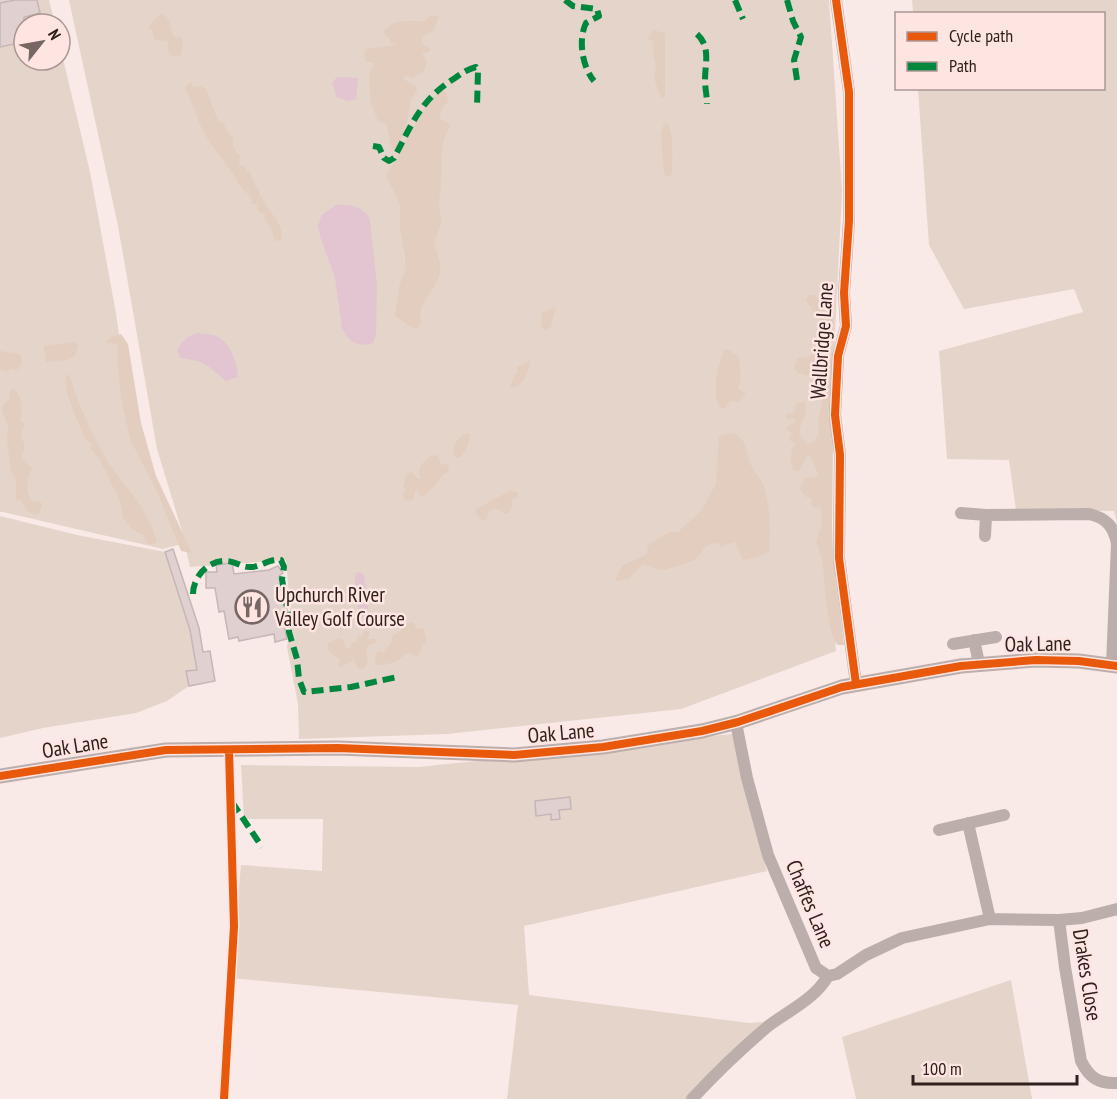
<svg xmlns="http://www.w3.org/2000/svg" width="1117" height="1099" font-family="'PT Sans Narrow',sans-serif">
<style>
.green{fill:#e4d4ca;fill-rule:evenodd}
.forest{fill:#e3cdbe}
.water{fill:#e2c5d1}
.building{fill:#e0d1d0;stroke:#c5b6b7;stroke-width:1.5}
.lines{fill:none;stroke-linecap:round;stroke-linejoin:round}
.minor{stroke:#bcaeab;stroke-width:12}
.tertiary{stroke:#bcaeab;stroke-width:15}
.quiet{stroke:#00873e;stroke-width:6;stroke-dasharray:12 6;stroke-linecap:butt}
.cycleway-casing{stroke:#ffe5e2;stroke-width:11}
.cycleway{stroke:#e8590c;stroke-width:8}
.labels{text-anchor:middle;stroke-width:5;stroke-linejoin:round;paint-order:stroke}
.street-label{font-size:21px;fill:#2f201e;stroke:#ffe5e2}
.poi-label{font-size:21px;fill:#2f201e;stroke:#ffe5e2;text-anchor:start}
</style>
<rect width="100%" height="100%" fill="#f9eae8"/>
<path class="green" d="M0,0H49L55,24H24V60H60V46L90,172L116,313L129,409L160,498L182,544L163,549L3,512H0Z
M69,0H829L842,191L826,516L836,651L681,709L447,734L299,739L298,704L287,647L291,621L286,560L190,567L182,531L157,449L118,226Z
M912,0H1117V524L1114,511L1016,510L1009,460L947,459L939,351L1083,312L1074,289L964,309L929,245L918,89L1104,88V14L913,13Z
M0,516L77,535L165,552L190,630L197,670L186,671L189,686L167,701L136,713L43,728L0,738Z
M732,734L767,871L524,926L529,995L749,1023L763,1022L686,1099H507L518,1005L231,978L241,865L322,871L323,819H244L241,765L419,767ZM570,798L571,809L559,810L560,819L552,820L551,814L536,815L535,801Z
M1011,980L1032,1099H856L842,1037Z"/>
<path class="forest" d="M162,13L169,20L173,36L181,37L183,47L181,55L173,57L167,50L169,44L167,41L155,40L152,30L148,29L152,22Z
M431,15L439,17L433,31L422,36V44L431,49L430,51L422,54L427,61L424,71L412,78L406,76L404,77L405,80L416,87L417,91L411,99L407,121L400,142L394,150L391,147L387,124L378,121L370,101V92L369,74L374,64L373,62H366L364,55L367,49L396,45L390,42L389,38L385,36L384,30C398,18 406,21 424,21Z
M653,30L665,33V96L661,98L654,78L656,65L653,51V41L648,39Z
M191,83L194,87L200,86L206,89L218,121L224,123L226,131L233,138V148H235L236,153L240,156L239,165L245,167L247,172H250L256,188L259,189L260,197H262C268,214 283,219 282,240L275,241L270,226L264,219L265,215L258,211L257,204H252L251,196C241,191 237,179 231,171C218,154 198,130 195,107H193L185,87Z
M441,90L446,92L448,101L442,109L439,119L447,122L450,127C439,145 442,161 441,181C441,189 439,197 439,205C439,211 442,217 441,223C440,231 434,237 435,245C436,254 442,263 440,272C436,292 416,302 421,323L418,328H413L395,316L399,287L405,270V255L400,229V205L386,175C404,149 418,110 441,90Z
M664,123L668,124C674,137 672,160 672,175L667,177L664,174L661,136Z
M809,295H815L825,313L834,303L829,408L833,439L832,524L833,555L844,645H838C827,636 825,582 823,565C822,557 819,549 816,542C821,528 824,521 820,507L815,508L811,505L812,499L806,497L800,488L806,478L819,476L812,459L808,454L799,471H795C788,462 791,453 795,443L789,440L792,432H789L787,427L795,422L794,418L786,419V416L788,413H794L797,403L804,401C810,414 799,422 799,435L808,444C812,443 813,443 816,439C821,431 818,425 819,417C822,404 827,382 816,371L810,376L798,373L794,367L798,358C803,357 807,358 812,355C819,352 821,347 823,339C827,322 814,314 806,300Z
M556,307L551,327L544,331L541,324L542,313Z
M121,334L128,344L141,423L156,476L192,553L181,551L158,494L130,439L121,397L117,358L118,344L106,342L111,337Z
M74,342L78,345L75,356L67,360L46,362L44,346Z
M725,349L729,350L739,357L741,380L738,389L746,393L738,402L731,401L724,409L720,408C711,394 718,364 725,349Z
M0,351L20,354L22,363L17,370L11,369L7,372L0,370Z
M531,360C528,371 524,387 510,388L515,374L518,372L517,367Z
M66,375H69L71,379C79,409 94,437 109,464C115,473 123,481 129,490C142,506 152,524 157,543L148,544L143,535L133,530L123,518L120,501L99,459L91,449V443L87,441C80,428 62,388 66,375Z
M13,389C23,395 22,411 20,421L25,423L21,435L25,447L21,457L32,468C27,478 24,491 32,501L42,503L39,514L35,515L26,510L21,499L17,501L16,499V480L11,471L7,440L8,426L2,410L3,405L9,399L10,391Z
M732,433C746,437 746,451 750,463C753,471 761,478 764,487C770,504 771,533 769,551L759,557L743,560L735,542L721,547L717,543C704,543 703,553 694,560C690,562 666,570 661,570C656,570 648,565 642,564L629,579L615,581L622,566L647,554L648,546L657,539L669,532H678L702,510L716,484L719,436Z
M465,434H470C470,442 465,455 458,458L454,456C452,446 457,438 465,434Z
M434,455L438,456L441,464L448,465L449,472L443,475L426,495L420,496L417,488C412,496 418,500 405,501L403,493L407,488H403L406,474L412,472L418,479L422,478L419,474L420,466L430,456Z
M510,491L518,493L517,497L511,501L513,507L507,514L494,508L488,513L487,519L483,521L476,514V509Z
M410,622L414,623L416,628L424,629L427,641L422,646L419,655L416,657L409,652L395,662L390,664L389,662L386,665H376L375,657L378,651L383,652L391,643L393,635L401,631Z
M365,630L370,633L368,639H375L377,643L369,645L367,648C365,657 372,662 362,669L358,668L353,659L351,662L340,667L338,666L340,659L335,657L327,649L328,643L339,638L343,640L346,648L349,649L352,643H355L358,636L362,637Z"/>
<path class="water" d="M340,77L358,78L356,99L348,101L337,97L332,83L336,78Z
M336,205C349,204 364,206 370,220L377,285L376,334L373,343C359,348 349,342 342,328L335,278L320,236L318,225L322,215Z
M198,333C203,334 209,334 214,335C230,341 237,361 238,377L226,381L208,366L198,361L181,358L177,350C182,341 188,335 198,333Z
M360,572L364,575L365,584L369,596L367,615L364,618C356,613 353,582 356,573Z"/>
<path class="building" d="M15,0H37L40,13L24,17V42L0,47V3Z
M173,549L199,628L203,652L210,651L215,681L189,686L186,671L197,670L190,630L165,552Z
M232,563L234,574L269,570L278,566L283,573L279,576L283,602H285L288,613L282,615L287,639L275,642L274,634L239,641L238,637L229,639L224,611L219,612L215,588H206V572H217L216,565Z
M570,797L571,809L559,810L560,819L551,820V814L536,816L535,801Z"/>
<g class="lines">
<path class="minor" d="M836,0L849,92V221L844,293L846,326L838,356L835,415L840,455L839,558L856,684
M961,513L986,515L1089,514C1107,518 1114,527 1117,544L1112,665
M985,536L986,515
M974,640L979,663
M953,644L996,637
M736,723L747,778L768,855L816,968L828,976L837,974L866,955L902,938L990,919L1059,920L1082,918L1117,909
M968,823L990,919
M939,830L1004,815
M1059,920L1065,967L1081,1061C1089,1077 1098,1084 1117,1083
M692,1099C716,1073 740,1050 767,1027C788,1011 815,999 828,976"/>
<path class="tertiary" d="M0,776L166,750L338,748L514,755L603,747L702,731L738,722L842,687L961,666L1036,660L1079,661L1117,666"/>
<path class="quiet" d="M565,0L573,6L597,9L599,16L586,23C578,39 582,67 594,81
M735,0L743,19
M787,0L793,21L801,37L794,60L797,80
M697,34C711,47 705,63 705,80C705,88 707,96 707,104
M373,146L379,147L384,158L389,161L394,158C412,124 421,99 455,78C462,73 468,69 476,67L478,71L477,107
M193,594C193,577 208,560 226,561C235,561 241,567 249,567C260,568 269,558 281,560L284,567L282,579L289,620V632L297,659L299,679L304,692L351,687L397,677
M232,802L262,847"/>
<defs>
<path id="cycleway" d="M836,0L849,92V221L844,293L846,326L838,356L835,415L840,455L839,558L856,684
M0,776L166,750L338,748L514,755L603,747L702,731L738,722L842,687L961,666L1036,660L1079,661L1117,666
M224,1099L234,926L229,750"/>
</defs>
<use href="#cycleway" class="cycleway-casing"/>
<use href="#cycleway" class="cycleway"/>
</g>
<defs>
<symbol id="restaurant-ring" viewBox="-11 -11 22 22"><circle r="9.5" fill="#ffe5e2" stroke="#766765" stroke-width="1.5"/><path d="M-5-6h1v4h1v-4h1v4h1v-4h1v5L-1.5 .5V6h-2V.5L-5-1ZM5-6V6H3V1.5H1.5Q1.5-4 5-6Z" fill="#766765"/></symbol>
</defs>
<g fill-rule="evenodd">
<use href="#restaurant-ring" x="233" y="588" width="38" height="38"/>
</g>
<g class="labels">
<g class="street-label">
<text transform="translate(822 341) rotate(-86)" y="7">Wallbridge Lane</text>
<text transform="translate(1038 644) rotate(-1)" y="7">Oak Lane</text>
<text transform="translate(561 733) rotate(-5)" y="7">Oak Lane</text>
<text transform="translate(75 746) rotate(-9)" y="7">Oak Lane</text>
<text transform="translate(810 904) rotate(67)" y="7">Chaffes Lane</text>
<text transform="translate(1087 975) rotate(81)" y="7">Drakes Close</text>
</g>
<g class="poi-label">
<text x="275" y="602">Upchurch River<tspan x="275" dy="24">Valley Golf Course</tspan></text>
</g>
</g>
<rect x="895" y="12" width="210" height="78" fill="#ffe5e2" stroke="#ac9694" stroke-width="1.5"/>
<rect x="907" y="32" width="30" height="9" fill="#e8590c" stroke="#ac9694" stroke-width="1.5"/>
<text x="949" y="42" font-size="18" fill="#2f201e">Cycle path</text>
<rect x="907" y="62" width="30" height="9" fill="#00873e" stroke="#ac9694" stroke-width="1.5"/>
<text x="949" y="72" font-size="18" fill="#2f201e">Path</text>
<g transform="translate(42 42) rotate(59)"><circle r="28" fill="#ffe5e2" stroke="#ac9694" stroke-width="1.5"/>
<path d="M0-4.5L10 22L0 15L-10 22Z" fill="#766765"/>
<text y="-9" font-size="16" font-weight="bold" text-anchor="middle" fill="#2f201e">N</text>
</g>
<path d="M913 1075v9h164v-9" fill="none" stroke="#2f201e" stroke-width="3"/>
<text x="922" y="1075" font-size="18" fill="#2f201e" stroke="#ffe5e2" stroke-width="4.5" paint-order="stroke">100 m</text>
</svg>
